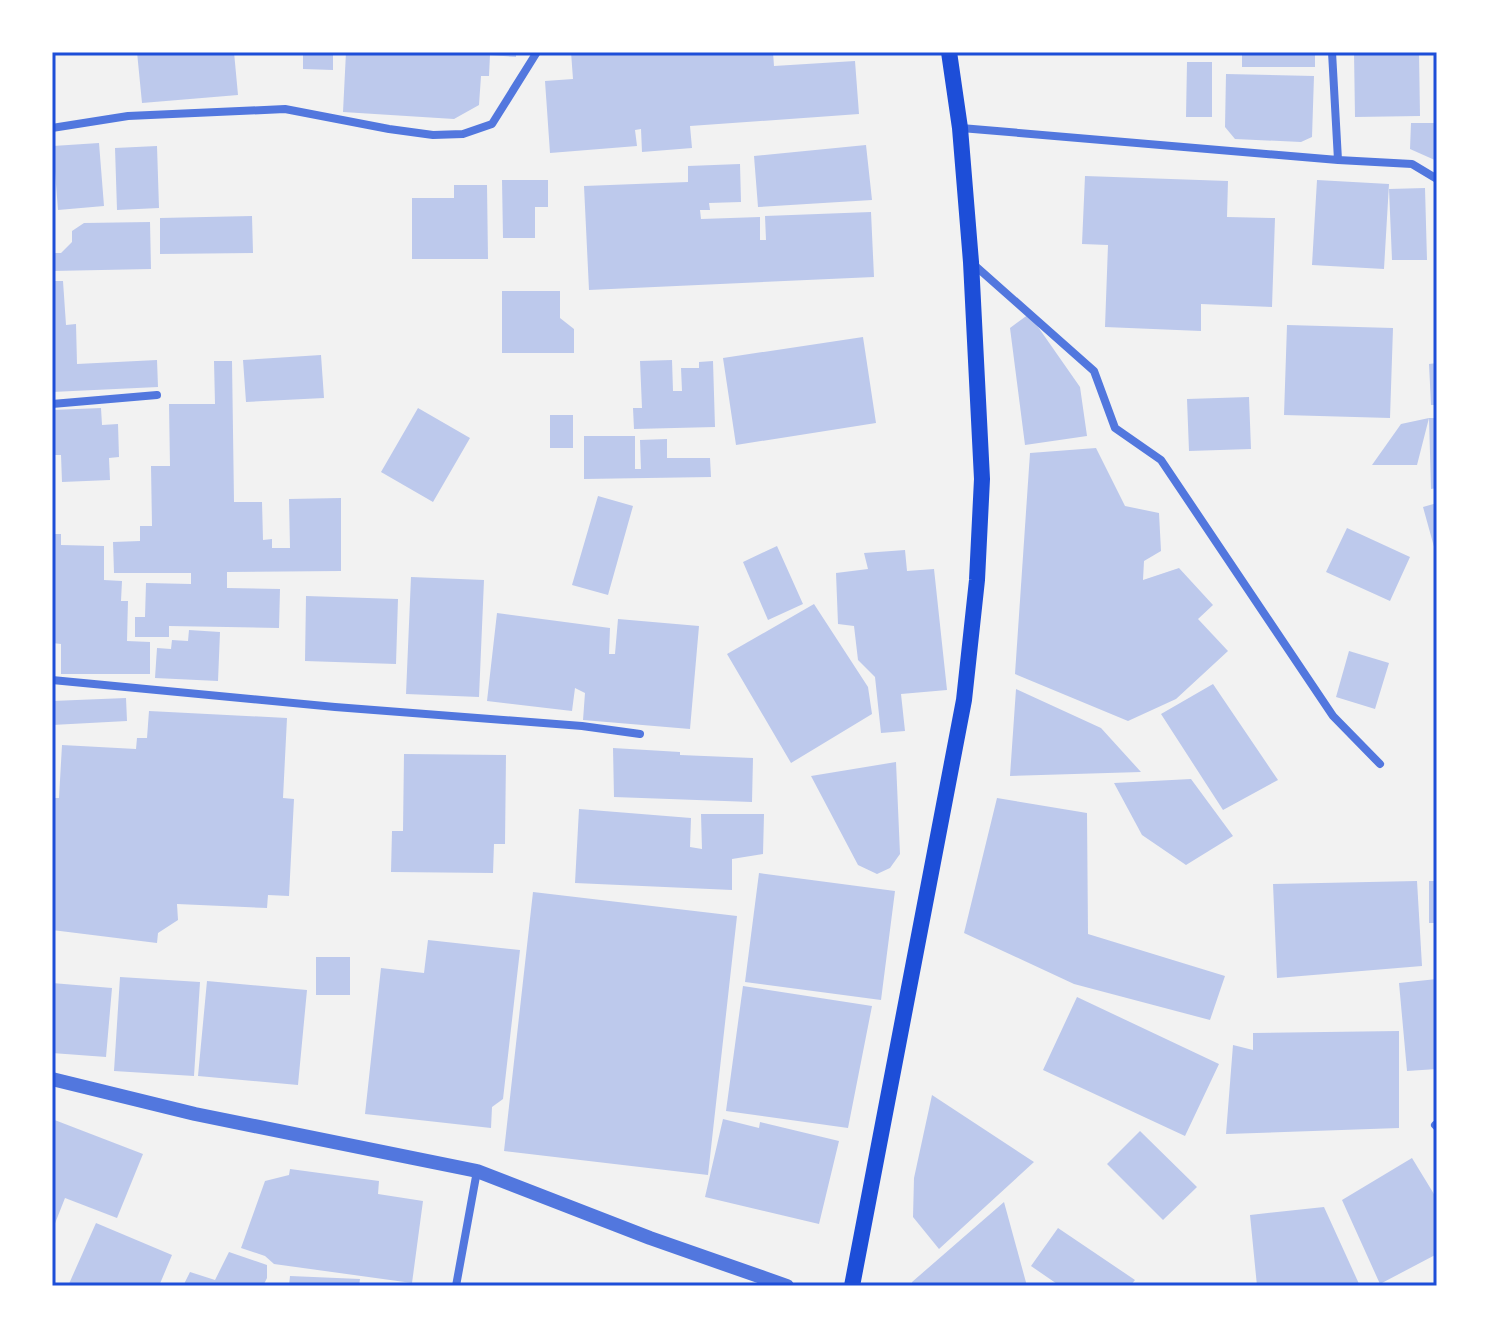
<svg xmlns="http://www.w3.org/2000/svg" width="1489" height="1338" font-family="'Fira Sans',sans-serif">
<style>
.building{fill:#bdc9ec}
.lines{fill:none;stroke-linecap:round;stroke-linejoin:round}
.minor{stroke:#5277de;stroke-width:8}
.tertiary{stroke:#5277de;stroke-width:14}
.secondary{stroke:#1d4ed8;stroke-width:16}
.neatline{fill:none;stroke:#1d4ed8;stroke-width:3}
</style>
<rect width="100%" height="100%" fill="#f2f2f2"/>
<path class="building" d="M137,52H234L238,95L142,103Z
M303,52H333V70L303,69Z
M346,52H516V57L490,55L489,76H481L479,105L454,119L343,112Z
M571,52H773L774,66L855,61L859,114L690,126L692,148L642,152L641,129L635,130L637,146L550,153L545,81L573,79Z
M1242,52H1315V67H1242Z
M1354,52H1419L1420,116L1355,117Z
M1187,62H1212V117H1186Z
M1226,74L1314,76L1312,137L1301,142L1235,139L1225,127Z
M1411,123H1437V161L1410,149Z
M99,143L104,206L58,210L53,146Z
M866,145L872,200L758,207L754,156Z
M157,146L159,208L117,210L115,148Z
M740,164L741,202L709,203L710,210H700L701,219L760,217V240H766L765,216L871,212L874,277L589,290L584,186L688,182V166Z
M1085,176L1228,181L1227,217L1275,218L1272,307L1201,304V331L1105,327L1108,245L1082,244Z
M502,180H548V207H535V238H503Z
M1317,180L1389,184L1384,269L1312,265Z
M454,185H487L488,259H412V198H454Z
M1425,188L1427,260H1392L1389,189Z
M252,216L253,253L160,254V218Z
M150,222L151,269L52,271V253H61L72,242V231L84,223Z
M52,281H63L66,325L76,324L77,364L157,360L158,387L52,392Z
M502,291H560V318L574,329V353H502Z
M1029,314L1080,387L1087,436L1025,445L1010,328Z
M1287,325L1393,328L1390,418L1284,415Z
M863,337L876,423L736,445L723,358Z
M321,355L324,398L246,402L243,360Z
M672,360L673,391H682L681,368H699V362L713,361L715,427L634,429L633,408H642L640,361Z
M214,361H232L234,502H262L263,540L272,539V548H290L289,499L341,498V571L227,572V588L280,589L279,628L169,626V637H135V617H145L146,583L191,584V573H114L113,542L140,541V526H152L151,466H170L169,404H215Z
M1437,363V405H1431L1429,364Z
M1249,397L1251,449L1189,451L1187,399Z
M101,408L102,425L118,424L119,457L109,458L110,480L62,482L61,455H52V410Z
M418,408L470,438L433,502L381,472Z
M550,415H573V448H550Z
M1429,418L1417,465H1372L1401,424Z
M1429,418H1437V488L1431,489Z
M584,436H635V469H641L640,440L667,439V458H710L711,477L584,479Z
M1096,448L1125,506L1159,513L1161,551L1144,561L1143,580L1179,568L1213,605L1198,619L1228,651L1176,699L1128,721L1015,674L1030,453Z
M598,496L633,506L608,595L572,585Z
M1437,503V554H1436L1423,507Z
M1347,528L1410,557L1390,601L1326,572Z
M52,534H61V545L104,546V580L122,581L121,601H128L127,641L150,642V674H61V644L52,643Z
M777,546L803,604L768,620L743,562Z
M905,550L907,571L934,569L947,690L901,694L905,731L881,733L875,677L858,660L854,626L838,624L836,573L868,569L864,553Z
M411,577L484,580L479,697L406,694Z
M306,596L398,599L396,664L305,661Z
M814,604L868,687L872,714L791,763L727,654Z
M497,613L610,628L609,654H615L618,619L699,626L690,729L583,720L585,693L575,688L572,711L487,701Z
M189,630L220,632L218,681L155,678L157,648L171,649L172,640L188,641Z
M1349,651L1389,663L1375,709L1336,697Z
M1213,684L1278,780L1223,810L1161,714Z
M1016,689L1101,728L1141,772L1010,776Z
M126,698L127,721L52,725V701Z
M149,711L287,718L283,798L294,799L289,896L268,895L267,908L177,904L178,920L158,933L157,943L52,930V798H59L62,745L136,749L137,738H147Z
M613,748L680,752V755L753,758L752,802L614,797Z
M404,754L506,755L505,844H494L493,873L391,872L392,831H403Z
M896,762L900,854L890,868L877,874L858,865L811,776Z
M1191,779L1233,836L1186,865L1142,835L1114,783Z
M997,798L1087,813L1088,934L1225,976L1210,1020L1074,984L964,933Z
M579,809L691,818L690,847L702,849L701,814H764L763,854L732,859V890L575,883Z
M759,873L895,891L881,1000L745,982Z
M1417,881L1422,966L1277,978L1273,884Z
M1429,881H1437V923H1429Z
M533,892L737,916L708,1175L504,1151Z
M428,940L520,950L503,1099L492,1107L491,1128L365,1114L381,968L424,973Z
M316,957H350V995H316Z
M120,977L200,982L194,1076L114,1071Z
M1437,979V1069L1407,1071L1399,983Z
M207,981L307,990L298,1085L198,1076Z
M52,983L112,988L106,1057L52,1053Z
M743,986L872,1006L848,1128L726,1111Z
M1077,997L1219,1064L1185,1136L1043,1070Z
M1399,1031V1128L1226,1134L1233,1045L1253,1050V1033Z
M932,1095L1034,1162L939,1249L913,1217L914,1178Z
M52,1119L143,1154L117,1218L65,1198L52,1231Z
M723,1119L759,1128L760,1122L839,1141L819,1224L705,1197Z
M1140,1131L1197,1187L1163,1220L1107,1164Z
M1412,1158L1437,1199V1254L1380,1284L1342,1200Z
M290,1169L379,1181L378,1194L423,1201L412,1283L274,1264L265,1256L241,1248L265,1181L289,1175Z
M1004,1202L1027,1286H913L912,1282Z
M1324,1207L1360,1286H1257L1250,1215Z
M96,1223L172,1255L159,1286H68Z
M1058,1228L1135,1280L1130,1286H1060L1031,1266Z
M229,1252L267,1265V1278L263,1286H183L190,1272L215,1280Z
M290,1276L360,1279L359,1286H289Z"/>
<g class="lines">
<path class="minor" d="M1332,52L1338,160
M52,128L128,116L285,109L389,129L433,135L463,134L492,124L537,52
M961,128L1338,160L1412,164L1437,179
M972,263L1094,371L1115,428L1161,460L1333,716L1380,764
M52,404L157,395
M52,680L335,707L582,726L640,734
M1435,1125L1437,1127
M456,1286L477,1171"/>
<path class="tertiary" d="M52,1079L195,1114L477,1171L650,1238L787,1286"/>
<path class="secondary" d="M852,1286L964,700L977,580L982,479L971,262L960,128L949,52"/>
</g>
<rect width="1489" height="1338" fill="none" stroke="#ffffff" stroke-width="108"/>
<rect x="54" y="54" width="1381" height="1230" class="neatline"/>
</svg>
